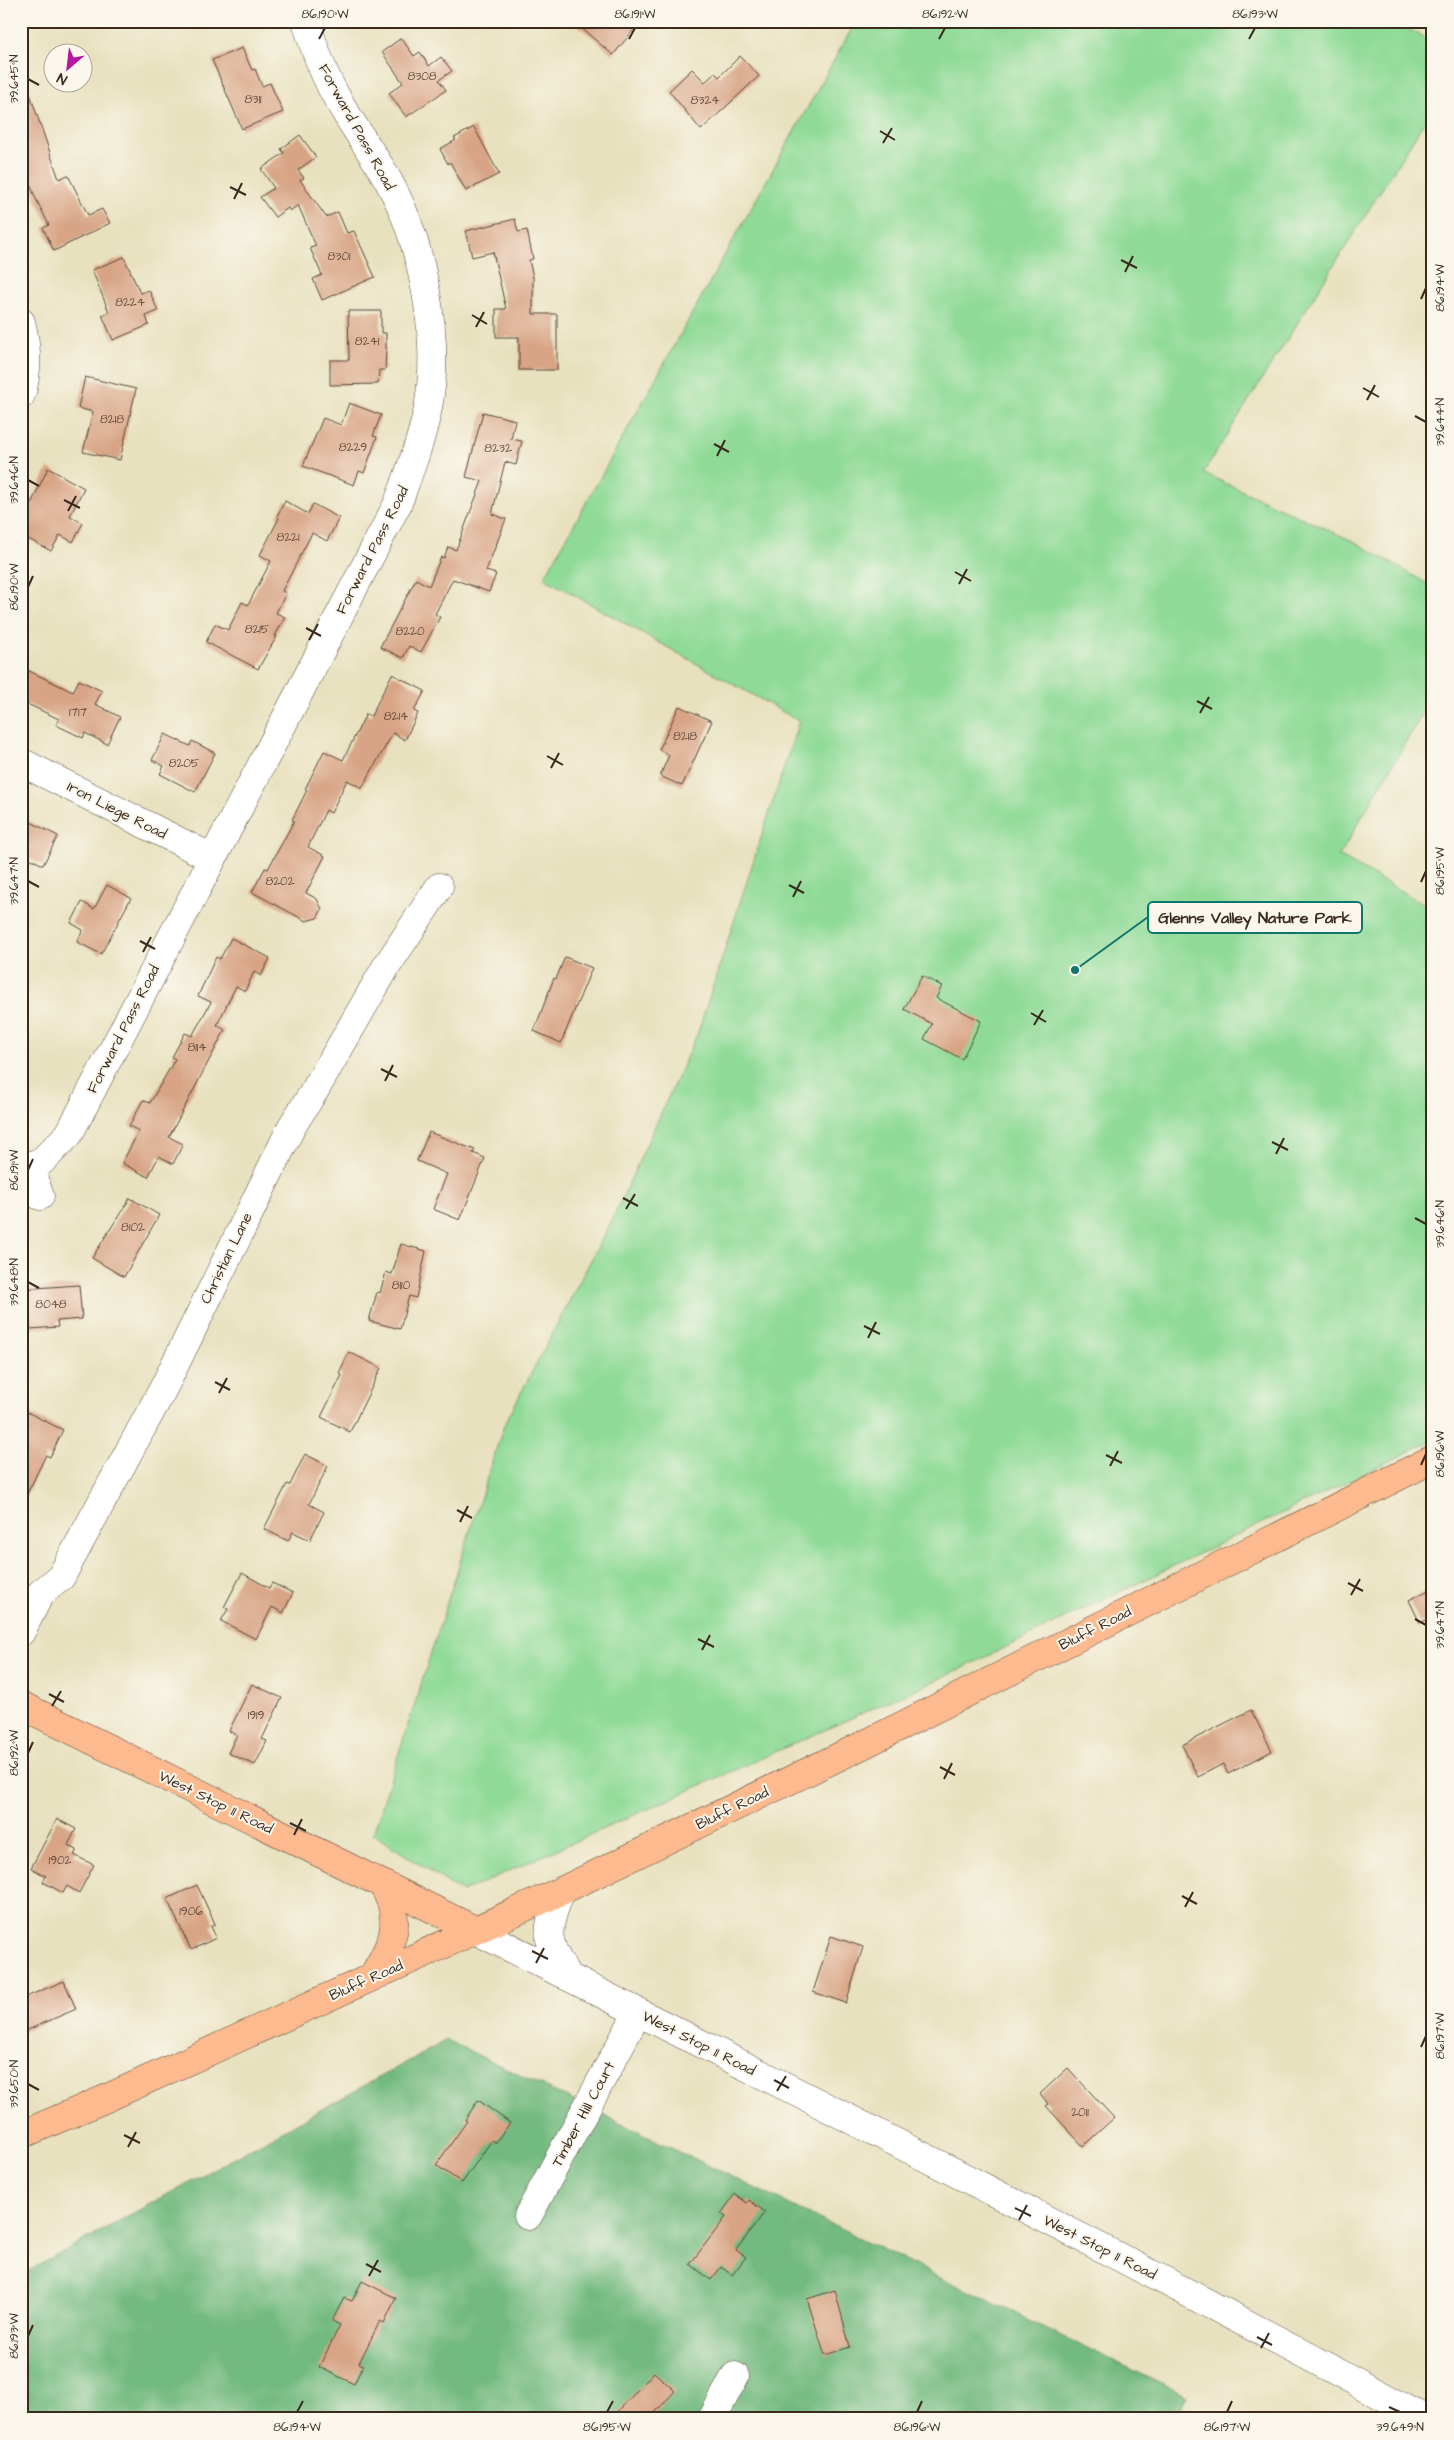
<svg xmlns="http://www.w3.org/2000/svg" width="1454" height="2440" font-family="'Architects Daughter',sans-serif">
<style>
.green{fill:#8eda96;stroke:#64825a}
.forest{fill:#72ba7f;stroke:#56724e}
.building{fill:#d8a485}
.lines{fill:none;stroke-linecap:round;stroke-linejoin:round}
.minor-casing{stroke:#554536;stroke-width:29}
.major-casing{stroke:#554536;stroke-width:29}
.minor{stroke:#fff;stroke-width:28}
.major{stroke:#fcba8e;stroke-width:28}
.ticks{fill:none;stroke:#3b2a1e;stroke-width:2}
.labels{text-anchor:middle;stroke-width:4;stroke-linejoin:round;paint-order:stroke}
.number-label{font-size:12px;fill:#624838}
.street-label{font-size:15px;fill:#3b2a1e;stroke:#fbf7ec}
.leader{fill:none;stroke:#0f766e;stroke-width:2}
.callout-dot{fill:#0f766e;stroke:#fbf7ec;stroke-width:2}
.callout{fill:#fbf7ec;stroke:#0f766e;stroke-width:2}
.callout-label{font-size:16px;text-anchor:middle;font-weight:bold;fill:#3b2a1e}
.neatline{fill:none;stroke:#3b2a1e;stroke-width:2}
.ticks-label{font-size:12px;text-anchor:middle;fill:#3b2a1e}
</style>
<rect width="100%" height="100%" fill="#fbf7ec"/>
<filter id="ink" filterUnits="userSpaceOnUse"><feTurbulence type="fractalNoise" baseFrequency=".02" numOctaves="2"/><feDisplacementMap in="SourceGraphic" scale="10" xChannelSelector="R" yChannelSelector="G"/><feConvolveMatrix kernelMatrix="1 2 1 2 8 2 1 2 1" color-interpolation-filters="sRGB"/></filter>
<filter id="wash" filterUnits="userSpaceOnUse"><feTurbulence type="fractalNoise" baseFrequency=".0096" numOctaves="4" result="noise"/><feDisplacementMap in="SourceGraphic" scale="20" xChannelSelector="R" yChannelSelector="G"/><feGaussianBlur stdDeviation="1.12" result="paint"/><feColorMatrix in="noise" values="0 0 0 0 0 0 0 0 0 0 0 0 0 0 0 0 0 1.4 0 .05"/><feComposite in="paint" operator="in"/></filter>
<g filter="url(#wash)">
<rect width="100%" height="100%" fill="#e8e1bf"/>
<path class="green" d="M856,21H1393L1433,42V108L1203,473L1355,542L1433,587V696L1339,856L1433,909V1440L961,1669L462,1892L373,1834L504,1425L612,1220L698,1032L799,721L544,578Z"/>
<path class="forest" d="M447,2040L1187,2396L1174,2419H21V2275Z"/>
<g id="blocks">
<path class="building" d="M573,21H641L613,55Z
M401,38L414,56L420,52L429,66L441,57L452,71L439,80L446,90L406,117L389,93L403,83L382,52Z
M242,48L252,70L255,69L262,86L270,83L283,112L242,129L212,60Z
M740,56L759,76L701,130L669,91L692,69L705,82L715,73L719,77Z
M24,77L59,179L68,175L88,215L102,209L110,223L54,251L43,228L49,225L35,197L21,159V78Z
M474,127L499,174L466,191L450,162L448,164L440,149L456,140L454,138Z
M300,135L316,157L298,170L304,178L300,180L326,217L338,212L347,233L354,231L375,277L322,300L313,279L322,275L310,248L316,246L298,205L290,211L288,208L275,217L260,197L274,188L261,169L284,153L281,149Z
M515,219L518,232L527,230L533,259L529,260L533,277V314H557V370H519V337H496V309H506L493,252L472,257L466,231Z
M124,257L140,293L149,290L158,311L146,316L149,325L113,340L102,315L109,312L92,270Z
M348,311H381V333H386V348L385,370H379L378,384L330,385V360H349Z
M85,377L136,389L120,460L83,452L93,412L78,408Z
M349,403L381,415L373,436L377,437L364,473L359,471L354,485L303,466L323,418L341,425Z
M483,412L515,420L511,439L522,441L516,465L505,462L492,514L506,519L486,571L496,574L489,592L453,579L435,614L440,617L421,652L409,646L403,658L380,647L416,579L429,586L441,557L444,558L448,547L456,550L482,481L466,477Z
M48,468L84,488L70,516L83,523L73,542L60,535L51,551L21,535L31,514L27,512Z
M285,501L308,514L313,504L339,518L327,541L312,533L282,591L286,593L276,613L285,617L275,636H277L258,669L206,642L215,624L228,630L242,602L248,605L271,561L260,555L279,518L277,516Z
M21,667L73,692L79,680L102,691L95,704L120,717L107,744L85,733L83,738L56,725L59,719L21,701Z
M392,674L425,691L414,711L418,713L405,740L393,733L362,788L347,780L331,813L326,810L308,847L325,856L306,893L317,899L322,909L317,918L306,921L252,892L265,868L268,869L294,821L292,820L307,790L305,789L324,751L343,760L366,714L371,716Z
M679,706L712,721L682,786L660,776L669,755L659,750Z
M165,734L190,746L192,741L215,753L195,792L160,774L164,766L152,760Z
M21,817L58,836L43,865L21,854Z
M107,885L131,898L101,954L77,942L83,930L71,923L82,902L94,909Z
M231,938L270,958L261,976L254,972L245,991L236,986L217,1025L225,1030L169,1137L183,1144L173,1164L159,1156L148,1177L122,1163L139,1131L129,1126L143,1100L150,1103L175,1059L172,1057L185,1033L192,1036L211,1002L198,996L216,957L220,959Z
M565,957L592,968L561,1043L534,1031L554,978L556,979Z
M922,976L942,986L936,998L981,1021L962,1059L924,1039L932,1024L904,1009Z
M429,1132L475,1150L473,1153L485,1158L460,1220L433,1209L447,1174L417,1161Z
M130,1198L159,1215L124,1277L92,1258Z
M401,1244L426,1251L416,1298L409,1296L400,1329L369,1321L377,1292L380,1293L386,1272L392,1274Z
M79,1285L82,1319L57,1321L58,1327L30,1329V1323L21,1324V1289Z
M349,1352L381,1368L350,1432L321,1417L342,1375L339,1373Z
M21,1409L63,1430L50,1457L46,1455L21,1506Z
M305,1454L328,1466L309,1504L324,1512L310,1540L293,1532L288,1541L264,1529L287,1484L290,1485Z
M242,1573L269,1588L272,1583L293,1593L283,1613L272,1607L256,1639L221,1621L228,1609L224,1607Z
M1433,1588V1617L1420,1623L1409,1600Z
M252,1684L282,1698L262,1739L267,1741L255,1765L228,1753L237,1735L229,1731Z
M1251,1710L1272,1751L1228,1774L1223,1764L1198,1777L1182,1745Z
M57,1819L76,1829L68,1845L77,1850L74,1855L94,1865L79,1893L67,1886L63,1893L43,1882L46,1876L31,1868Z
M197,1885L215,1924L211,1926L216,1938L191,1950L167,1899Z
M831,1936L863,1947L846,2003L813,1992Z
M64,1981L76,2009L21,2033V1999Z
M1068,2068L1114,2118L1083,2146L1046,2106L1049,2104L1040,2094Z
M478,2100L510,2123L495,2143L492,2140L462,2183L436,2165L467,2121L465,2120Z
M735,2194L747,2203L749,2200L765,2212L736,2250L746,2257L732,2275L721,2267L711,2280L690,2264L726,2217L721,2214Z
M362,2281L396,2298L384,2323L380,2321L359,2363L363,2365L354,2384L319,2367L340,2325L332,2321L344,2298L352,2301Z
M835,2290L850,2347L825,2355L807,2299Z
M654,2372L675,2391L649,2419H611Z"/>
</g>
</g>
<g filter="url(#ink)">
<use href="#blocks" fill-opacity="0" stroke="#554536" stroke-width="1"/>
<g class="lines">
<defs>
<path id="minor" d="M21,322C27,346 29,371 21,395
M21,762L212,858
M29,1166L40,1196
M21,1168L41,1162L69,1134L398,503C410,470 423,437 429,402C440,336 422,241 389,182C373,153 353,127 337,98C323,74 314,48 306,21
M21,1632L40,1594L61,1577L164,1387L292,1126L315,1090L386,967L439,887
M561,1891C545,1933 544,1939 568,1977
M475,1930C793,2090 1111,2249 1425,2419
M528,2216L638,2012
M712,2419L735,2376"/>
<path id="major" d="M21,1705L475,1930
M373,1976C392,1944 405,1920 382,1884
M21,2135L107,2098L561,1891L863,1745L1433,1459"/>
</defs>
<use href="#minor" class="minor-casing"/>
<use href="#major" class="major-casing"/>
<use href="#minor" class="minor"/>
<use href="#major" class="major"/>
</g>
</g>
<path class="ticks" d="M319,39L325,28M629,39L635,28M939,39L945,28M1249,39L1255,28M28,79L39,85M880,131L895,140M883,143L892,128M230,187L246,195M234,199L242,183M1121,260L1137,268M1125,272L1133,256M1421,299L1426,288M472,315L487,324M476,327L484,312M1363,388L1379,397M1367,400L1375,385M1415,416L1426,422M714,444L729,452M717,456L725,440M28,480L39,486M64,500L80,508M68,511L76,496M955,572L971,581M959,584L967,569M28,587L33,576M306,628L321,636M309,640L318,624M1197,701L1212,709M1200,713L1209,697M547,756L563,765M551,768L559,753M28,881L39,887M1421,882L1426,871M789,885L804,893M793,897L801,881M140,941L155,949M143,952L151,937M1031,1013L1046,1022M1034,1025L1043,1010M381,1069L397,1077M385,1081L393,1065M1272,1142L1288,1150M1276,1154L1284,1138M28,1170L33,1159M623,1198L638,1206M626,1209L635,1194M1415,1218L1426,1224M28,1282L39,1288M864,1326L880,1334M868,1338L876,1322M215,1382L230,1390M219,1393L227,1378M1106,1455L1122,1463M1421,1465L1426,1454M1110,1466L1118,1451M457,1510L472,1518M460,1522L468,1506M1348,1583L1363,1591M1351,1595L1360,1579M1415,1619L1426,1625M698,1639L714,1647M702,1650L710,1635M49,1694L64,1702M52,1706L61,1691M28,1753L33,1742M940,1767L955,1775M944,1779L952,1763M290,1823L306,1831M294,1835L302,1819M1182,1896L1197,1904M1185,1907L1193,1892M532,1951L548,1959M536,1963L544,1948M1421,2047L1426,2036M774,2080L789,2088M28,2084L39,2090M777,2091L786,2076M124,2135L140,2143M128,2147L136,2132M1015,2208L1031,2216M1019,2220L1027,2205M366,2264L381,2272M369,2276L378,2260M28,2336L33,2325M1257,2337L1272,2345M1261,2348L1269,2333M1389,2407L1400,2412M297,2412L303,2401M607,2412L613,2401M917,2412L922,2401M1227,2412L1232,2401"/>
<g class="labels">
<g class="number-label">
<text x="422" y="80">8308</text>
<text x="253" y="103">8311</text>
<text x="705" y="104">8324</text>
<text x="339" y="260">8301</text>
<text x="130" y="306">8224</text>
<text x="367" y="345">8241</text>
<text x="112" y="423">8218</text>
<text x="353" y="451">8229</text>
<text x="498" y="452">8232</text>
<text x="288" y="541">8221</text>
<text x="257" y="633">8215</text>
<text x="410" y="635">8220</text>
<text x="78" y="716">1717</text>
<text x="396" y="720">8214</text>
<text x="685" y="740">8218</text>
<text x="184" y="767">8205</text>
<text x="280" y="885">8202</text>
<text x="197" y="1051">8114</text>
<text x="133" y="1231">8102</text>
<text x="401" y="1289">8110</text>
<text x="51" y="1308">8048</text>
<text x="256" y="1719">1919</text>
<text x="60" y="1864">1902</text>
<text x="191" y="1915">1906</text>
<text x="1080" y="2116">2011</text>
</g>
<g class="street-label">
<text transform="translate(357 127) rotate(61)" y="5">Forward Pass Road</text>
<text transform="translate(372 550) rotate(-63)" y="5">Forward Pass Road</text>
<text transform="translate(117 810) rotate(27)" y="5">Iron Liege Road</text>
<text transform="translate(123 1029) rotate(-63)" y="5">Forward Pass Road</text>
<text transform="translate(226 1258) rotate(-64)" y="5">Christian Lane</text>
<text transform="translate(1095 1628) rotate(-27)" y="5">Bluff Road</text>
<text transform="translate(216 1802) rotate(26)" y="5">West Stop 11 Road</text>
<text transform="translate(732 1808) rotate(-26)" y="5">Bluff Road</text>
<text transform="translate(366 1980) rotate(-24)" y="5">Bluff Road</text>
<text transform="translate(699 2043) rotate(27)" y="5">West Stop 11 Road</text>
<text transform="translate(583 2114) rotate(-62)" y="5">Timber Hill Court</text>
<text transform="translate(1100 2247) rotate(27)" y="5">West Stop 11 Road</text>
</g>
</g>
<path class="leader" d="M1075 970L1148 917"/>
<circle class="callout-dot" cx="1075" cy="970" r="5"/>
<rect class="callout" x="1148" y="902" width="214" height="31" rx="5"/>
<g class="callout-label">
<text x="1255" y="923">Glenns Valley Nature Park</text>
</g>
<rect width="1454" height="2440" fill="none" stroke="#fbf7ec" stroke-width="55"/>
<g transform="translate(68 68) rotate(208)"><circle r="24" fill="#fbf7ec" stroke="#aea59a"/>
<path d="M0-4L9 19L0 12L-9 19Z" fill="#b5179e"/>
<text y="-8" font-size="14" font-weight="bold" text-anchor="middle" fill="#3b2a1e">N</text>
</g>
<rect x="28" y="28" width="1398" height="2384" class="neatline"/>
<g class="ticks-label">
<text x="325" y="18">86.190°W</text>
<text x="635" y="18">86.191°W</text>
<text x="945" y="18">86.192°W</text>
<text x="1255" y="18">86.193°W</text>
<text transform="translate(14 79) rotate(-90)" y="4">39.645°N</text>
<text transform="translate(1440 288) rotate(-90)" y="4">86.194°W</text>
<text transform="translate(1440 422) rotate(-90)" y="4">39.644°N</text>
<text transform="translate(14 480) rotate(-90)" y="4">39.646°N</text>
<text transform="translate(14 587) rotate(-90)" y="4">86.190°W</text>
<text transform="translate(1440 871) rotate(-90)" y="4">86.195°W</text>
<text transform="translate(14 881) rotate(-90)" y="4">39.647°N</text>
<text transform="translate(14 1170) rotate(-90)" y="4">86.191°W</text>
<text transform="translate(1440 1224) rotate(-90)" y="4">39.646°N</text>
<text transform="translate(14 1282) rotate(-90)" y="4">39.648°N</text>
<text transform="translate(1440 1454) rotate(-90)" y="4">86.196°W</text>
<text transform="translate(1440 1625) rotate(-90)" y="4">39.647°N</text>
<text transform="translate(14 1753) rotate(-90)" y="4">86.192°W</text>
<text transform="translate(1440 2036) rotate(-90)" y="4">86.197°W</text>
<text transform="translate(14 2084) rotate(-90)" y="4">39.650°N</text>
<text transform="translate(14 2336) rotate(-90)" y="4">86.193°W</text>
<text x="297" y="2431">86.194°W</text>
<text x="607" y="2431">86.195°W</text>
<text x="917" y="2431">86.196°W</text>
<text x="1227" y="2431">86.197°W</text>
<text x="1400" y="2431">39.649°N</text>
</g>
</svg>
